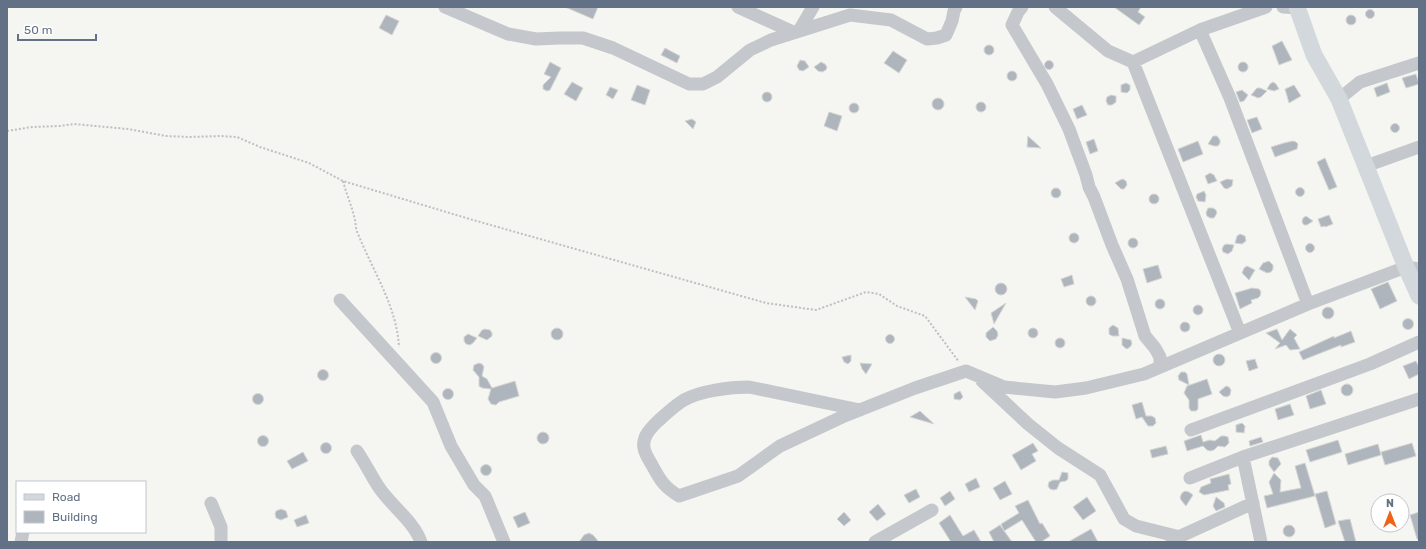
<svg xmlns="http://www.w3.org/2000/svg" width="1426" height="549" font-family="Rubik,sans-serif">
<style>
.building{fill:#afb5bc;stroke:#d6d7d4}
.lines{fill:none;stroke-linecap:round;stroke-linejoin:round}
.path{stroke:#bebfc2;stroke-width:2;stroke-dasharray:2 2;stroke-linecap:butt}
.minor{stroke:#c4c7cb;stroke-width:13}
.major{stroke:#d3d8dd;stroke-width:17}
</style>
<rect width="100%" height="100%" fill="#f5f5f1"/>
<path class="building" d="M565,7H598L593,19Z
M1114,7H1141L1138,12L1145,17L1139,25Z
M1365.5 14a4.5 4.5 0 1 1 9 0a4.5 4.5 0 1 1-9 0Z
M1346 20a5 5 0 1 1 10 0a5 5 0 1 1-10 0Z
M386,15L399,21L392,35L379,28Z
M1282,41L1292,60L1279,65L1272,46Z
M984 50a5 5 0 1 1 10 0a5 5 0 1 1-10 0Z
M665,48L680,56L677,63L661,55Z
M893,51L907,60L899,73L884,63Z
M800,60L805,61L809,67L803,71L799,70L797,66Z
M1044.5 65a4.5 4.5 0 1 1 9 0a4.5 4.5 0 1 1-9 0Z
M1238 67a5 5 0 1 1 10 0a5 5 0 1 1-10 0Z
M550,62L561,68L550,90L547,91L543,89V85L551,77L544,74Z
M821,62L825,64L827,67L826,70L822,72L818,71L814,67Z
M1007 76a5 5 0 1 1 10 0a5 5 0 1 1-10 0Z
M1416,74L1419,84L1406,88L1402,78Z
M572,82L583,88L576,101L564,94Z
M1273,82L1276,84L1279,89L1274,91L1267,89L1270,84Z
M1126,83L1130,85V90L1127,93L1121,92V85Z
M1387,83L1390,92L1377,97L1374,88Z
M637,85L650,90L645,105L631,100Z
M1294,85L1301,96L1289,103L1285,89Z
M610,87L618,90L613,99L606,95Z
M1257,88H1260L1267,91L1261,97L1258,98L1251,95Z
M1242,90L1248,95L1244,101L1240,102L1236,92Z
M762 97a5 5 0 1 1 10 0a5 5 0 1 1-10 0Z
M1111,95L1116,96V102L1112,105H1108L1106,101L1107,97Z
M932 104a6 6 0 1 1 12 0a6 6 0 1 1-12 0Z
M976 107a5 5 0 1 1 10 0a5 5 0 1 1-10 0Z
M849 108a5 5 0 1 1 10 0a5 5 0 1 1-10 0Z
M1082,105L1087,115L1077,119L1073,109Z
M829,112L842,116L837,131L824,126Z
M1257,117L1262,129L1252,133L1247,120Z
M692,119L696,122L693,129L685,121Z
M1390.5 128a4.5 4.5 0 1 1 9 0a4.5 4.5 0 1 1-9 0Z
M1028,136L1041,148L1027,147Z
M1213,136H1217L1220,140V143L1218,146H1214L1208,144Z
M1094,139L1098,151L1090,154L1086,142Z
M1198,141L1203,154L1183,162L1178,149Z
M1293,141L1296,142L1298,144L1297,149L1275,157L1271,147L1284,143Z
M1325,158L1337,187L1329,190L1317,162Z
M1210,173L1214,175L1217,181L1208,184L1205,176Z
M1123,179L1126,181L1127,185L1124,189H1121L1115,183L1120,180Z
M1227,179L1233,180L1232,186L1227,189L1224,188L1220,182Z
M1295.5 192a4.5 4.5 0 1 1 9 0a4.5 4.5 0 1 1-9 0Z
M1051 193a5 5 0 1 1 10 0a5 5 0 1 1-10 0Z
M1204,191L1206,195L1205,202L1198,201L1196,197L1197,194Z
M1149 199a5 5 0 1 1 10 0a5 5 0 1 1-10 0Z
M1208,208H1213L1216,210L1217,213L1214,218H1210L1207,216L1206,213Z
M1329,215L1333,224L1325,227V226L1321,227L1318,219Z
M1306,216L1313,221L1307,225H1304L1302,222L1303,218Z
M1069 238a5 5 0 1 1 10 0a5 5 0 1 1-10 0Z
M1240,234L1245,236L1246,241L1242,244L1235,243L1237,236Z
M1128 243a5 5 0 1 1 10 0a5 5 0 1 1-10 0Z
M1305.5 248a4.5 4.5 0 1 1 9 0a4.5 4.5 0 1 1-9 0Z
M1227,244L1234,245L1232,251L1228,254L1223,252L1222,249L1224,245Z
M1269,261L1273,265V269L1271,272L1267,273L1259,269L1263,263Z
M1158,265L1162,278L1147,283L1143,269Z
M1247,266L1255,270L1249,280L1242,273L1244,268Z
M1072,275L1074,284L1064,287L1061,279Z
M1388,282L1397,301L1380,309L1371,289Z
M995 289a6 6 0 1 1 12 0a6 6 0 1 1-12 0Z
M1252,288L1259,289L1261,292L1260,296L1258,298L1251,300L1252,303L1240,309L1235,293Z
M1086 301a5 5 0 1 1 10 0a5 5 0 1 1-10 0Z
M965,297L976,299L978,301L975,310Z
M1155 304a5 5 0 1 1 10 0a5 5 0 1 1-10 0Z
M1006,303L994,324L991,313Z
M1193 310a5 5 0 1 1 10 0a5 5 0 1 1-10 0Z
M1322 313a6 6 0 1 1 12 0a6 6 0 1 1-12 0Z
M1402.5 324a5.5 5.5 0 1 1 11 0a5.5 5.5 0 1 1-11 0Z
M1180 327a5 5 0 1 1 10 0a5 5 0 1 1-10 0Z
M1113,325L1118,328L1119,336H1112L1109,334V328Z
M993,327L997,331L998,335L996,339L990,341L986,337V333Z
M551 334a6 6 0 1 1 12 0a6 6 0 1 1-12 0Z
M1028 333a5 5 0 1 1 10 0a5 5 0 1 1-10 0Z
M485,329L490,330L492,333V336L487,340L478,336L482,330Z
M1277,329L1282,340L1290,329L1297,335L1294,338L1300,349L1290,350L1286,345L1275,349L1280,343L1266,333Z
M1351,331L1355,342L1341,347V345L1303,360L1299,352L1334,336V338Z
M468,334L477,338L473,343L470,345L466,344L464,341V337Z
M885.5 339a4.5 4.5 0 1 1 9 0a4.5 4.5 0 1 1-9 0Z
M1055 343a5 5 0 1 1 10 0a5 5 0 1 1-10 0Z
M1122,338L1131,340L1132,344L1130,347L1127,349L1124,347L1122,345Z
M430.5 358a5.5 5.5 0 1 1 11 0a5.5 5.5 0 1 1-11 0Z
M1213 360a6 6 0 1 1 12 0a6 6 0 1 1-12 0Z
M851,355V361L848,364L844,362L842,357Z
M1255,359L1258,368L1249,371L1246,361Z
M1416,361L1419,367V374L1409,379L1403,366Z
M479,363L482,364L484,367L482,376L487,379L492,388L515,381L519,396L499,402L496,405L491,404L488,399L491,389L482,388L479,386V377L473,370L474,365Z
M860,363L872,364L866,374L862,369Z
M317.5 375a5.5 5.5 0 1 1 11 0a5.5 5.5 0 1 1-11 0Z
M1181,372H1185L1187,374L1189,385L1179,380L1178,376Z
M1207,379L1212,394L1198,399V409L1196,411H1191L1189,408V400L1184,393L1187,386Z
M1341 390a6 6 0 1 1 12 0a6 6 0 1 1-12 0Z
M1226,386L1229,387L1231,390L1230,395L1227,397L1223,396L1219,392Z
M442.5 394a5.5 5.5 0 1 1 11 0a5.5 5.5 0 1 1-11 0Z
M1321,390L1326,404L1310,409L1306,396Z
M960,391L963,397L960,400L954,399V394Z
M252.5 399a5.5 5.5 0 1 1 11 0a5.5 5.5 0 1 1-11 0Z
M1142,402L1146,416H1152L1155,418L1156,423L1153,426H1148L1142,417L1136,419L1132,405Z
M1290,404L1294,415L1278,420L1275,409Z
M920,411L934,424L910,417Z
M1242,423L1245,426L1244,433L1236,432V425Z
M537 438a6 6 0 1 1 12 0a6 6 0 1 1-12 0Z
M1201,435L1203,442L1210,440L1215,441L1221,436H1225L1228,437L1229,443L1225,447L1218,446L1214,450L1210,451L1207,450L1203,446L1187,451L1184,441Z
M257.5 441a5.5 5.5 0 1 1 11 0a5.5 5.5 0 1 1-11 0Z
M1261,437L1263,442L1250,446L1249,441Z
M1338,440L1342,452L1310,462L1306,450Z
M320.5 448a5.5 5.5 0 1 1 11 0a5.5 5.5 0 1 1-11 0Z
M1033,443L1038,451L1032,454L1036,461L1021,470L1012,455Z
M1412,443L1416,456L1385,465L1381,452Z
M1378,444L1381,455L1348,465L1345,454Z
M1166,446L1168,454L1152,458L1150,450Z
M303,452L308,461L292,469L287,461Z
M1272,457L1278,458L1281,464L1274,472L1269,465V461Z
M1305,463L1315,496L1267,508L1264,496L1273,494L1269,482L1274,473L1281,480L1280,492L1301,488L1295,466Z
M480.5 470a5.5 5.5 0 1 1 11 0a5.5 5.5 0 1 1-11 0Z
M1062,472L1068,473V479L1066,481L1060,482L1057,489L1054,490L1050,489L1048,486L1049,482L1053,480H1059Z
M1229,474L1231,484L1228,485L1229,490L1204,495L1199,492L1201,487L1211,483L1210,479Z
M976,478L980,487L969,492L965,484Z
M1005,481L1012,494L1000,500L993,488Z
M916,489L920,497L909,503L904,495Z
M950,491L955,499L945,506L940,498Z
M1185,491L1189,492L1193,495L1186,506L1181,500L1180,497L1182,493Z
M1327,491L1336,524L1325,528L1315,494Z
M1087,497L1096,511L1083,520L1073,507Z
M1216,497L1224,503L1225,507L1216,511L1213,506Z
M1028,500L1040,524L1042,523L1050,536L1041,542H1036L1022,520L1004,531L1001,524L1019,513L1015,506Z
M878,504L886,514L877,521L869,512Z
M281,509L286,511L288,517L281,520L276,518L275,514L276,511Z
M525,512L530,523L518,528L513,517Z
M844,512L851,520L844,526L837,519Z
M1419,512V539H1417L1410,515Z
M306,515L309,523L297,527L294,520Z
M950,515L963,536L974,530L981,542H951L939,523Z
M1350,519L1356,542H1345L1338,521Z
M1000,525L1012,542H994L989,532Z
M1283 531a6 6 0 1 1 12 0a6 6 0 1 1-12 0Z
M1091,529L1098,542H1068Z
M589,533L593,535L599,542H579L584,535Z"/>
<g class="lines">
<path class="path" d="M7,131L32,127L60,126L74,124L128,129L166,136L189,137L220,136L237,137L260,147L309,163L343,181L473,220L766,303L816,310L866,292L879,294L897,306L925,316L959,362
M343,181C346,193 351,204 354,216C356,222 355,228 358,234C373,271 397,307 399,347"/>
<path class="minor" d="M445,7L508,34L536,39L560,38H583L613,48L689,84H703L717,77L750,50L771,40L850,15L891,20L927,39L937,38L946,35L952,21L954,11L956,7
M738,7L793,32
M1022,7L1018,12L1012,25L1047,84L1069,129L1086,175L1089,187L1094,197L1112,245L1127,279L1145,336L1155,348L1160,357V366
M1055,7L1108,51L1133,62L1240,333
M1283,7L1298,8
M800,29L813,7
M1200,30L1230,98L1308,304
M1133,62L1200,30L1266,7
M1339,99L1360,82L1419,63
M1366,166L1419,147
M340,300L433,402L451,446L474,485L485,496L504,542
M982,381L1028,424L1058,448L1100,475L1124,519L1136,526L1180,537
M860,410L749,387C730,387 700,391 684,400C674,406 666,414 657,422C650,429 642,437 644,448C645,454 649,460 652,465C660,480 664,487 679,496L738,476L780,446L842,417L915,388L966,371L1004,387L1055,392L1086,388L1144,374L1308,304L1406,267L1419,269
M1191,430L1370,364L1419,342
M357,451C365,463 371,475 378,486C390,505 414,521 421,542
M1243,457L1261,542
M1190,478L1243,457L1419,399
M211,503L221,527V542
M1172,540L1253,503
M21,542L23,532
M875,542L932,510"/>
<path class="major" d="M1297,7L1314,55L1339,99L1406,267L1419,296"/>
</g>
<rect width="1426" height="549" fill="none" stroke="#627185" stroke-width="16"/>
<rect x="16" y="481" width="130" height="52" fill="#ffffff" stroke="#c0c6ce"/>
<rect x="24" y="494" width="20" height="6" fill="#d3d8dd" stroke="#c0c6ce"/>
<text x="52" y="501" font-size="12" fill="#627185">Road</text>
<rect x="24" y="511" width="20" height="12" fill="#afb5bc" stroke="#c0c6ce"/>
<text x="52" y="521" font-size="12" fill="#627185">Building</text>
<g transform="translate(1390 513)"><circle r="19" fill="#ffffff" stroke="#c0c6ce"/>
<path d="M0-3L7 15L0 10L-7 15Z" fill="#f06316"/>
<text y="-6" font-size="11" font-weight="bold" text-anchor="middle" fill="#627185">N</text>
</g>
<path d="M18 34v6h78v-6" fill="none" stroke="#627185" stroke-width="2"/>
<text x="24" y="34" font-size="12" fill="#627185" stroke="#ffffff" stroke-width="3" paint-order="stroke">50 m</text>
</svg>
